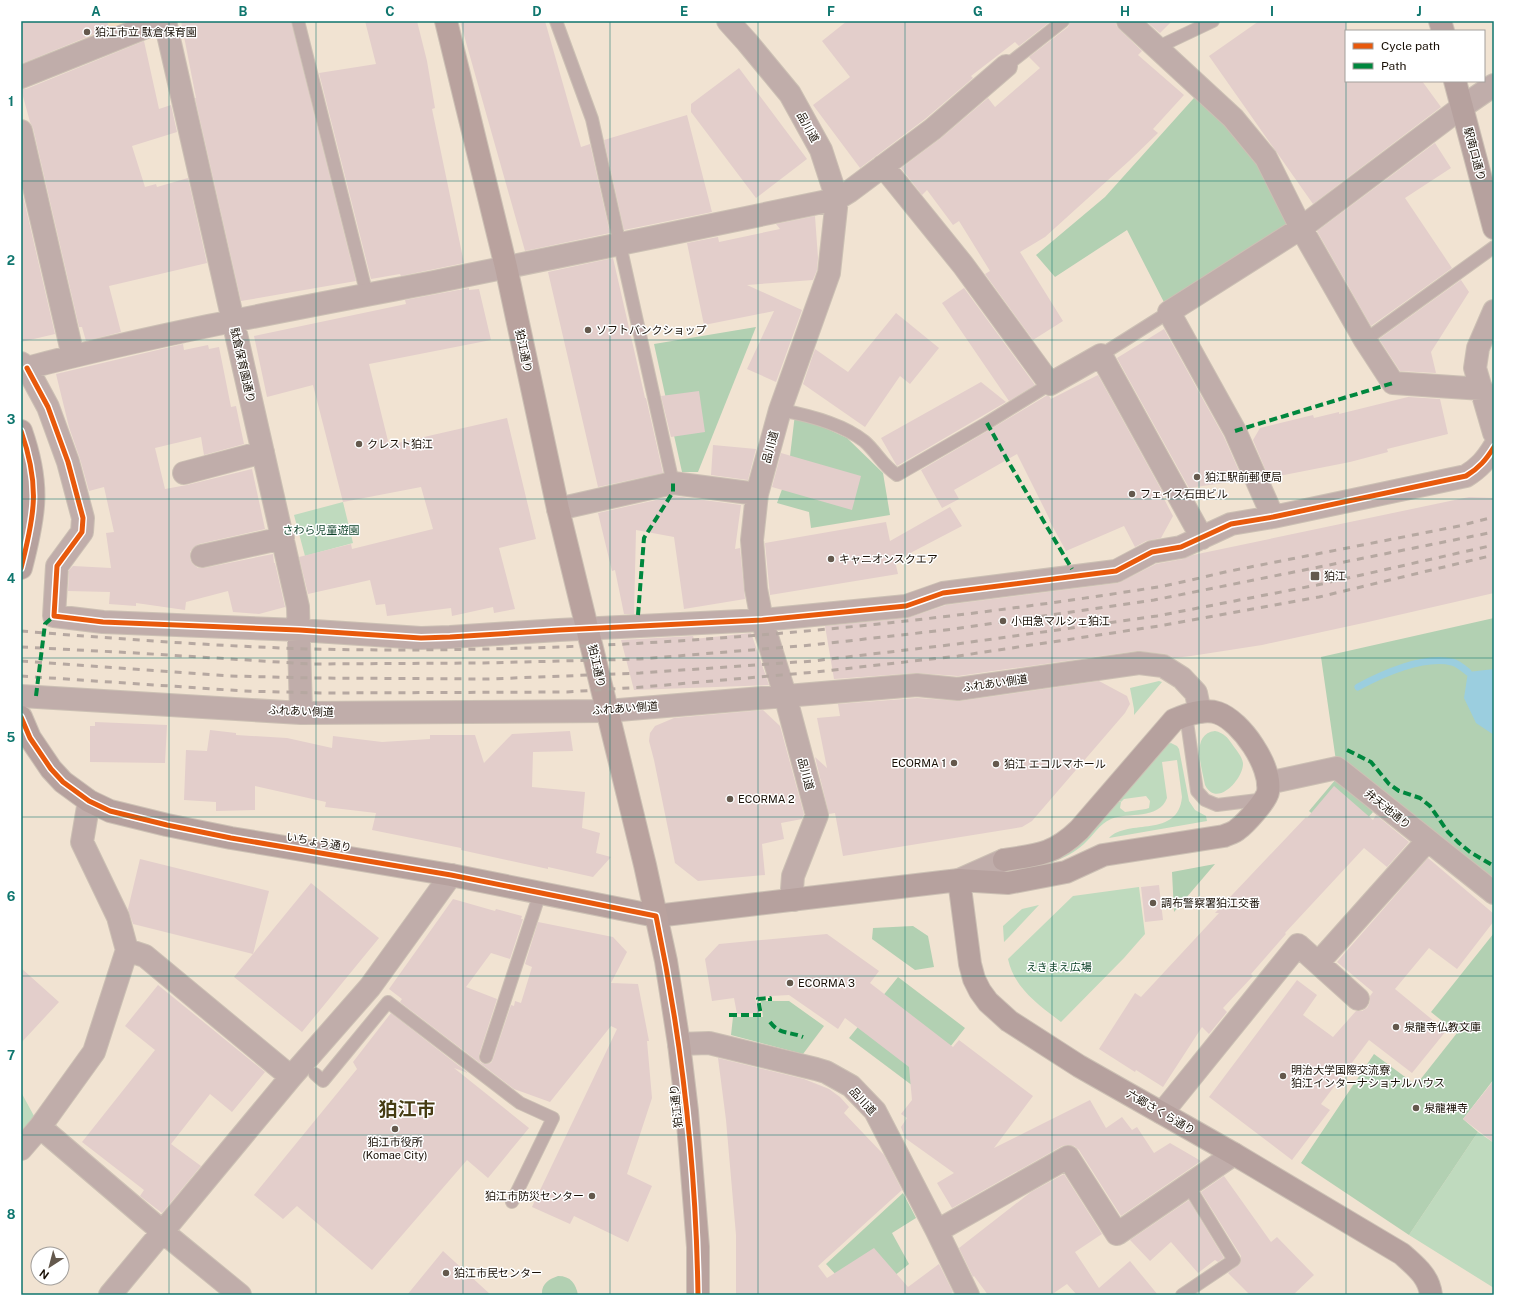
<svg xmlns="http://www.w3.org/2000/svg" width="1515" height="1316" font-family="'Public Sans','Noto Sans JP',sans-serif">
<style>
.built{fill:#f6dfc3}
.green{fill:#bfdabe}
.forest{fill:#b2d0b2}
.water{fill:#9bcedf}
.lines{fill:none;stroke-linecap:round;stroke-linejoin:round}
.stream{stroke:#9bcedf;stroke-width:7}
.building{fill:#e3cecb}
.lane-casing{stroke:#ccc0b4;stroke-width:14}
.street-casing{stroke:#ccc0b4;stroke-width:24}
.secondary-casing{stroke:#ccc0b4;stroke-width:24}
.primary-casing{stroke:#ccc0b4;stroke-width:24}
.lane{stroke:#c0adaa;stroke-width:12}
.street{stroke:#c0adaa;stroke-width:22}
.secondary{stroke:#b6a19e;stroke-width:22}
.primary{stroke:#b9a29e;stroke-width:22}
.rail{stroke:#b6a8a1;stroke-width:3;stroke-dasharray:7 7;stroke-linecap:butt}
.quiet{stroke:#00873e;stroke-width:4;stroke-dasharray:8 4;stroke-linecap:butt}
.cycleway-casing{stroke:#fff;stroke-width:8}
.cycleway{stroke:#e8590c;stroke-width:5}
.grid{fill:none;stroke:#0f766e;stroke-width:1;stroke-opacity:0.55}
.poi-dot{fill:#64594d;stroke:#fff;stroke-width:1.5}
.labels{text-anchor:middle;stroke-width:3;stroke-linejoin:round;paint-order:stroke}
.poi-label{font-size:11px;fill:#180f05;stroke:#fff;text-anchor:start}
.street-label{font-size:11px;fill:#180f05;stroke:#fff}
.park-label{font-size:11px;fill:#083e24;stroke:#fff}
.town-label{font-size:19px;font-weight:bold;fill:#463c13;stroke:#fff}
.neatline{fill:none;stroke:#0f766e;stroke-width:1.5}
.grid-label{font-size:13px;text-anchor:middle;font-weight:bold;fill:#0f766e}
</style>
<rect width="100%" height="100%" fill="#f1e3d2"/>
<path class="built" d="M68,21H134L74,42Z"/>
<path class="green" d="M343,502L353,543L305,556L294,515Z
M1159,681L1162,682L1134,715V709L1130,688Z
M1215,731C1224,733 1227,737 1232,744C1236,750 1242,756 1243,763C1244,778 1217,809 1205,785C1202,768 1190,734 1215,731Z
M1171,743L1177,746L1179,749L1189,801L1195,810L1206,816L1207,821L1109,838C1128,818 1178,839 1182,797L1177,760L1162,762L1167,798C1159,820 1128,812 1111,819C1099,824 1093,836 1084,844C1065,861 1044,865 1020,869L1019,866L1118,801L1121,802L1120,808L1125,812L1146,809L1149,808L1150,801L1146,796L1124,799L1121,802L1119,800L1167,744Z
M1139,887L1145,934L1124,958L1061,1022C1039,1005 1014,988 1008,959L1073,896Z
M1039,905L1009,937L1004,942L1003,926L1022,909Z
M21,1092L40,1127L21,1149Z
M1478,1132L1494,1143V1288L1409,1235Z"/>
<path class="forest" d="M1202,89L1233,118L1301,228L1169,312L1127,230L1055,277L1036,255L1105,197Z
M756,327L698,472H682L654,344Z
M795,414L847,438L883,473L890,515L811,528L809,512L777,503L788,473Z
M1494,618V893L1337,768L1321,657Z
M1336,779L1373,812L1346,843L1309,811Z
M1215,864L1174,912L1172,872Z
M913,926L928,936L934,967L915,970L872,939L873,928Z
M1494,933V1079L1463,1119L1478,1132L1409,1235L1301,1163L1374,1054L1416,1085L1457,1033L1431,1012Z
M898,977L965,1028L917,1089L849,1038Z
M761,1001H789L824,1026L803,1054L731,1035L733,1017H763Z
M903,1193L916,1218L892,1233L909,1264L878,1289L881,1295L838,1277L826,1264Z
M558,1276C571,1276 576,1284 578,1295H542C541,1284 549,1279 558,1276Z"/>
<path class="water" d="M1494,669V735L1476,723L1464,698L1468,672Z"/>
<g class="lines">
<path class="stream" d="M1358,687C1382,674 1424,655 1452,662C1457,663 1463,668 1468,672"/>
</g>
<path class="building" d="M21,21H107L109,28L21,64Z
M181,21H291L356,281L241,301L195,98H196Z
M365,21H417L427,61L435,108L432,109L464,263L401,276L400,274L371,279L319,73L376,64Z
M460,21H545L581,147L590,144L610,233L525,251Z
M847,21H1051L1019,46L1015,42L971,76L973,78L925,119L860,168L813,105L850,77L822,41Z
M1070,21H1116V25L1120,30L1142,51L1138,55L1184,95L1153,129L1158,133L1129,161L1045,237L1020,252L1063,321L1033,340L985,274L990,271L959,221L953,225L927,190L922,195L901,168L941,138L988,98L995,107L1040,68L1029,57L1068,27Z
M1146,21H1172L1160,33Z
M1259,21H1346V81H1422L1441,107L1313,204L1209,56Z
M144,41L159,109L171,105L177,132L132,146L145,187L156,184L157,187L188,178L207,263L109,286L121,332L86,341L82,327H79L33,128L30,122L21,89H26Z
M739,68L807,159L756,198L691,112V104Z
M687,115L712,212L624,230L604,140Z
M1435,143L1451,168L1405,198L1452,268L1371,326L1317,231Z
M21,187L55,334L21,342Z
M815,216L818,258L817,270L813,280L747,285L802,310L776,382L747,369L774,311L704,325L687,243L718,237L719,242L780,229L776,224Z
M613,258L645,398H646L663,473L598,487L548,272Z
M1461,280L1469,292L1431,352L1436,373L1400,371L1379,339Z
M469,288V290L479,289L491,340L369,364L389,445L507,418L536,539L499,548L515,609L494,613L493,607L452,616L451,608L387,616L385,604L376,605L370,580L308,594L299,557L351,544L352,549L433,529L421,487L343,502L313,385L267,397L254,336L406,304L405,300Z
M964,288L1035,385L1009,401L942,303Z
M896,313L939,348L910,384L900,376L865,427L803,384L815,349L848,372Z
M1164,329L1224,437L1243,480L1189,488L1117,358Z
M183,344L184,350L208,345L209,349L219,347L231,407L236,406L244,444L204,455L201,437L155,448L165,489L187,485L252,469L265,529L199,544L194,547L190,552V559L193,564L198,568H204L273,554L274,563H275L285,607L259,614L233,612L228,591L186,602L185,610L136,603V606L109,604L110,592L68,591L69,570L73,566L111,568L106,533L114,532L104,487L89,491L80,459L69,427L56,374Z
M1098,375L1163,493H1161L1173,516L1161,538L1146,541L1135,547L1124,526L1066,551L1049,520H1050L1017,454L954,490L959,499L942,508L921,470L991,429L1046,396H1049L1051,399Z
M981,382L1006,402L897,466L881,438Z
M699,391L705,432L671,437L661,396Z
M1408,397L1440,399L1448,434L1387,449L1388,452L1350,462L1279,476L1276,475L1268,476L1253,440L1260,428L1313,415L1314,418L1339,412V414Z
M713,445L756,449L748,480L711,475Z
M781,453L861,476L852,510L772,487Z
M674,496L741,505L735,549L740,548L745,599L684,609L674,537L636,530L634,614H624L615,570L612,571L598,513Z
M1469,497L1494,498V593L1368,622L1262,645L1191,656L1174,658L1165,654L1137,651L958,676L916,673L834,679L825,626L907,618L946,605L1118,583L1156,564L1183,559L1193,555Z
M950,507L962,526L895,561L898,574L770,595L765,543L886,522L890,541Z
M751,633L769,685L634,690L621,640L693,636L694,639Z
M1099,681L1127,696L1130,704L1125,713L1032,821L1022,827L843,856L835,813L829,814L815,757L827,768L817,718L840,716L838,704L917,698L960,701Z
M763,710L780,726L804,814L802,819L781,823L784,839L762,844L765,875L698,881L675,863L654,760L649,741L650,733L655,726L674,718Z
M95,722L167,725L165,763L90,762V726H95Z
M210,730L236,733V735L287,738L332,748L333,736L382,742L430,739V735H475L484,763L512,734L570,731L573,751L533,752L532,787L585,792L582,828L600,833L596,853L611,857L593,877L548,867V869L461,850V848L372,830L376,813L325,807L326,802L255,786V810L216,811V802L184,800L186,750L207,751Z
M1334,786L1373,820L1376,815L1409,842L1387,867L1364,848L1285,933L1286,934L1251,974L1253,976L1223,1008L1227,1012L1209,1034L1202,1027L1163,1087L1136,1070L1135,1072L1099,1049L1135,993L1141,997L1219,913H1215L1306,817L1307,818Z
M1428,858L1494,914V921L1457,969L1429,948L1395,989L1446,1031L1412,1073L1369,1040L1321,1104L1330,1110L1292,1160L1209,1097L1297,980L1317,995L1303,1015L1333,1037L1356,1011H1362L1367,1008L1370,1002V996L1373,992L1337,962Z
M140,859L269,891L253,954L133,924L128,909Z
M311,883L379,938L302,1032L234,977Z
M1159,885L1163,920L1145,922L1141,887Z
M453,899L495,911L496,909L522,916L521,919H523L510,959L491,953L466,987L497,999L479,1055L480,1062L484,1064L491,1063L493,1059L511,1005L514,1006L515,1001L521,1003L532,967L525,964L538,922L613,937L627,952L611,983L638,984L649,1041H647L652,1098L627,1174L652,1186L628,1242L574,1216L570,1224L532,1207L617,1029L611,1026L550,1102L514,1089L400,1002L402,999L389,989Z
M827,934L879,971L870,983L953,1047L959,1040L1033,1096L994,1148L1090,1100L1106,1128L1122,1117L1132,1130L1137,1127L1154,1153L1170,1143L1201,1161L1121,1216L1079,1150L1074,1146L1068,1145L1062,1146L952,1208L937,1183L954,1173L905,1138L901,1127L907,1118L901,1114L912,1100L909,1067L845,1018L838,1029L789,995L755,997L758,1013L737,1014L734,998L712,1001L705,959L719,944Z
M21,968L59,1002L21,1043Z
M158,985L265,1072L232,1112L210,1094L171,1144L201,1166L162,1213L140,1196L144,1190L82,1142L155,1050L125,1026Z
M391,1013L468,1073L454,1068L529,1128L488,1178L467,1160L372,1270L297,1206L283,1219L254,1195L357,1069L353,1062Z
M718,1058L804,1079L829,1089L840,1097L849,1107L844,1113L884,1155L902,1190L818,1266L827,1278L874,1248L908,1287L939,1264L953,1292L949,1295H736V1235L726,1120Z
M1494,1080V1143L1463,1119Z
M1064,1174L1102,1234L1075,1252L1099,1288L1130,1261L1158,1295H1077L1067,1284L1051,1295H988L974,1276L973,1277L959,1248L1031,1192Z
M1224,1176L1271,1242L1277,1237L1314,1275L1293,1295H1250L1228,1273L1240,1264L1241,1256L1201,1192Z
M1189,1200L1224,1258L1218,1262L1215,1260L1198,1273L1171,1242L1150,1261L1130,1240Z
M443,1251L491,1295H407Z"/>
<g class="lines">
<defs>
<path id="lane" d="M298,21L367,295
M556,21L592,119L673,483
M1156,48L1213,21
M1006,66L1063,21
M1365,340L1494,247
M1101,355L1169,312
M780,410C808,415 841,423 864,441C876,451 883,466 897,475L987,423L1050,384
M1186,715L1197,791L1205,800L1217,805L1266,799
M486,1057L540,893
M315,1074L323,1081L388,1002L520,1103L553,1118L512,1202
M1182,1295L1234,1260L1188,1185"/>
<path id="street" d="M165,21L298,607L301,713
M728,21L747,42L790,94L821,150L837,199L829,273L780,410L757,494L752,540L756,589L762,620L785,695L817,815L793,876L792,889L794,900
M1128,21L1233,118L1266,158L1301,228L1365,340L1393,383L1482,389
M21,77L161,21
M21,131L73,356
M883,166L963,265L1050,384L1101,355L1202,538
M1494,311L1478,348L1475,368L1494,433
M21,363L27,368C161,333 298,308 434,282C568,255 703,227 837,199L850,191L933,129L1006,66
M27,368L48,407L68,462L83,518L82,532L57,566L54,616L103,622L299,630L421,638L450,637L559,630L762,620L906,606L943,593L1116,571L1152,552L1181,547L1231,524L1273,517L1466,476C1479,468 1486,460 1494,447
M184,473L263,452
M558,509L673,483L757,494
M1273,517L1235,431L1169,312L1301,228L1462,107L1494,85
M202,556L283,538
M21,696L301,713L607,711L917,685L958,689L1139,663L1163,666L1182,678L1196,693L1200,712
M1268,783L1337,768L1494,893
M959,880L1004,860
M127,950L145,956L291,1077
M1318,963L1358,999
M679,1044L709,1043L816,1069L826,1072L851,1086L875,1111L937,1231L968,1295
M1162,1113L1298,945L1318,963L1427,841
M40,1127L163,1232L240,1295
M21,1149L40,1127L94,1052L127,950L118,917L82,842L89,801
M937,1231L1068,1157L1117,1234L1234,1154
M110,1295L291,1077L370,987L451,875"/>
<path id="secondary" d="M1440,21L1443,31
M1455,81L1494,228
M21,431C40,485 35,514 21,568
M21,717L30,738L51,769L63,782L89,801L110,811L167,825L231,838L451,875L656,916L959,880L1008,883L1066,872L1103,855L1224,836C1228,834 1234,833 1238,829C1245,824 1267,800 1268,792C1272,766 1241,721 1218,713C1204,708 1186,715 1174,720L1079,830C1053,855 1037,855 1004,860
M959,880L970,964L974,979L980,991L988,1002L1009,1021L1079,1066L1234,1154L1402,1254C1415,1266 1429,1276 1431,1295"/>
<path id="primary" d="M446,21L506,267L558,509L645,865L666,961L679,1044L687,1111L698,1247V1295"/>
</defs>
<use href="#lane" class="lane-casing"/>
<use href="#street" class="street-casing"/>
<use href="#secondary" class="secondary-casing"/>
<use href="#primary" class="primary-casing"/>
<use href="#lane" class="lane"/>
<use href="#street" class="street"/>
<use href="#secondary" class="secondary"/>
<use href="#primary" class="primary"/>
<path class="rail" d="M21,631C118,639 215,646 311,649C590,655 870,632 1145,589C1174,585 1202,577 1230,571C1306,556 1383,541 1459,526L1494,517
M21,647L136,653L310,664L483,663L640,659L812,645L954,629L1154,600L1494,532
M21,661L229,676L313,678L489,679L640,673L813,661L957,644L1157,616L1317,585L1494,545
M21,676L244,691L320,693L567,692L643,687L816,672L958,656L1159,626L1319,597L1494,555"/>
<path class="quiet" d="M987,423L1009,463L1072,569
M1235,431L1393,383
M638,615L644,538L673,492V483
M36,696L45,624L54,616
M1347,750L1371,762L1389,784L1399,791L1420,798L1430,806L1448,832L1459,843L1470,852L1494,866
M729,1015H761L758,999L770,998V1001
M770,1022C780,1035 788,1031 803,1037"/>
<defs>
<path id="cycleway" d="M27,368L48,407L68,462L83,518L82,532L57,566L54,616L103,622L299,630L421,638L450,637L559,630L762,620L906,606L943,593L1116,571L1152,552L1181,547L1231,524L1273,517L1466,476C1479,468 1486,460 1494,447
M21,431C40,485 35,514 21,568
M21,717L30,738L51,769L63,782L89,801L110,811L167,825L231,838L451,875L656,916C682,1040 696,1168 698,1295"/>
</defs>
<use href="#cycleway" class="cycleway-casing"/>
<use href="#cycleway" class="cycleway"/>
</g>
<path class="grid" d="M169,21V1295M316,21V1295M463,21V1295M610,21V1295M758,21V1295M905,21V1295M1052,21V1295M1199,21V1295M1346,21V1295M21,181H1494M21,340H1494M21,499H1494M21,658H1494M21,817H1494M21,976H1494M21,1135H1494"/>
<g class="poi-dot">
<circle cx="87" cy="32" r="4"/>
<circle cx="588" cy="330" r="4"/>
<circle cx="359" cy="444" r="4"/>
<circle cx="1197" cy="477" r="4"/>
<circle cx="1132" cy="494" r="4"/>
<circle cx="831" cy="559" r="4"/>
<rect x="1310" y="571" width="10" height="10" rx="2"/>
<circle cx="1003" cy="621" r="4"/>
<circle cx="954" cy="763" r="4"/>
<circle cx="996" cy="764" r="4"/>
<circle cx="730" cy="799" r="4"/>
<circle cx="1153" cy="903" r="4"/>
<circle cx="790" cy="983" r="4"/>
<circle cx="1396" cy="1027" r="4"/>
<circle cx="1283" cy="1076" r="4"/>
<circle cx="1416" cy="1108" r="4"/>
<circle cx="395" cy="1129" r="4"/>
<circle cx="592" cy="1196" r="4"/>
<circle cx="446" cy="1273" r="4"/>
</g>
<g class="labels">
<g class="poi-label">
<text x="95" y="36">狛江市立 駄倉保育園</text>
<text x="596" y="334">ソフトバンクショップ</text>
<text x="367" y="448">クレスト狛江</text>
<text x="1205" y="481">狛江駅前郵便局</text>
<text x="1140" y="498">フェイス石田ビル</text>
<text x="839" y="563">キャニオンスクエア</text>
<text x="1324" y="580">狛江</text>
<text x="1011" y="625">小田急マルシェ狛江</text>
<text x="946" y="767" text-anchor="end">ECORMA 1</text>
<text x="1004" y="768">狛江 エコルマホール</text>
<text x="738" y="803">ECORMA 2</text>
<text x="1161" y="907">調布警察署狛江交番</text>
<text x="798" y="987">ECORMA 3</text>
<text x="1404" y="1031">泉龍寺仏教文庫</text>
<text x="1291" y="1074">明治大学国際交流寮<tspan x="1291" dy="13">狛江インターナショナルハウス</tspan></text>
<text x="1424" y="1112">泉龍禅寺</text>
<text x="395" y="1146" text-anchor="middle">狛江市役所<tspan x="395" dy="13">(Komae City)</tspan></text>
<text x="584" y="1200" text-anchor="end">狛江市防災センター</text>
<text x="454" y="1277">狛江市民センター</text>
</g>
<g class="street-label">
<text transform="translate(808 127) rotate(61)" y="4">品川道</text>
<text transform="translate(1475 154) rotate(75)" y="4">駅南口通り</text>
<text transform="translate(524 351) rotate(78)" y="4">狛江通り</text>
<text transform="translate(243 365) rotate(77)" y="4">駄倉保育園通り</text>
<text transform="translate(770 447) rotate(-75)" y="4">品川道</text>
<text transform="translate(597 666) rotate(77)" y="4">狛江通り</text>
<text transform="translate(995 683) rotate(-8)" y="4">ふれあい側道</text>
<text transform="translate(625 708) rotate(-4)" y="4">ふれあい側道</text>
<text transform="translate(301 711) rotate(2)" y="4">ふれあい側道</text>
<text transform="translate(806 774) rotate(75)" y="4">品川道</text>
<text transform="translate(1388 809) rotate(39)" y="4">弁天池通り</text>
<text transform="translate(319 842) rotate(10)" y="4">いちょう通り</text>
<text transform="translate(863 1101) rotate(47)" y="4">品川道</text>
<text transform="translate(676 1106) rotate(-96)" y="4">狛江通り</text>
<text transform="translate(1161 1112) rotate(30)" y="4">六郷さくら通り</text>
</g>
<g class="park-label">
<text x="321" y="534">さわら児童遊園</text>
<text x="1059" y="971">えきまえ広場</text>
</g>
<g class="town-label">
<text x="407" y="1116">狛江市</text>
</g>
</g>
<rect width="1515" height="1316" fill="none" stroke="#ffffff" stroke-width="44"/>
<rect x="1345" y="30" width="140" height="52" fill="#ffffff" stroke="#a39f9b"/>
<rect x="1353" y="43" width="20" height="6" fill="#e8590c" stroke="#a39f9b"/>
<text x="1381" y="50" font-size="12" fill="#180f05">Cycle path</text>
<rect x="1353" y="63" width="20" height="6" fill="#00873e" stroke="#a39f9b"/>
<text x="1381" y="70" font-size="12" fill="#180f05">Path</text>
<g transform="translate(50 1266) rotate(216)"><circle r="19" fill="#ffffff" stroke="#a39f9b"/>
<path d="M0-3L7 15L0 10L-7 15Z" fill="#64594d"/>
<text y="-6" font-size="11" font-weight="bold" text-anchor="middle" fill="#180f05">N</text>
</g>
<rect x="22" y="22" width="1471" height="1272" class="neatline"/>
<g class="grid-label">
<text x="96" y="16">A</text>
<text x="243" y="16">B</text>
<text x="390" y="16">C</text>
<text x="537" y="16">D</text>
<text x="684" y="16">E</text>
<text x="831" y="16">F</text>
<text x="978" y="16">G</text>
<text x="1125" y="16">H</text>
<text x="1272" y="16">I</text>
<text x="1419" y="16">J</text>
<text x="11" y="106">1</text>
<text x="11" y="265">2</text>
<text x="11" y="424">3</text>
<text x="11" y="583">4</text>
<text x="11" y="742">5</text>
<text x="11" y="901">6</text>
<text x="11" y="1060">7</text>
<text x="11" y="1219">8</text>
</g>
</svg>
